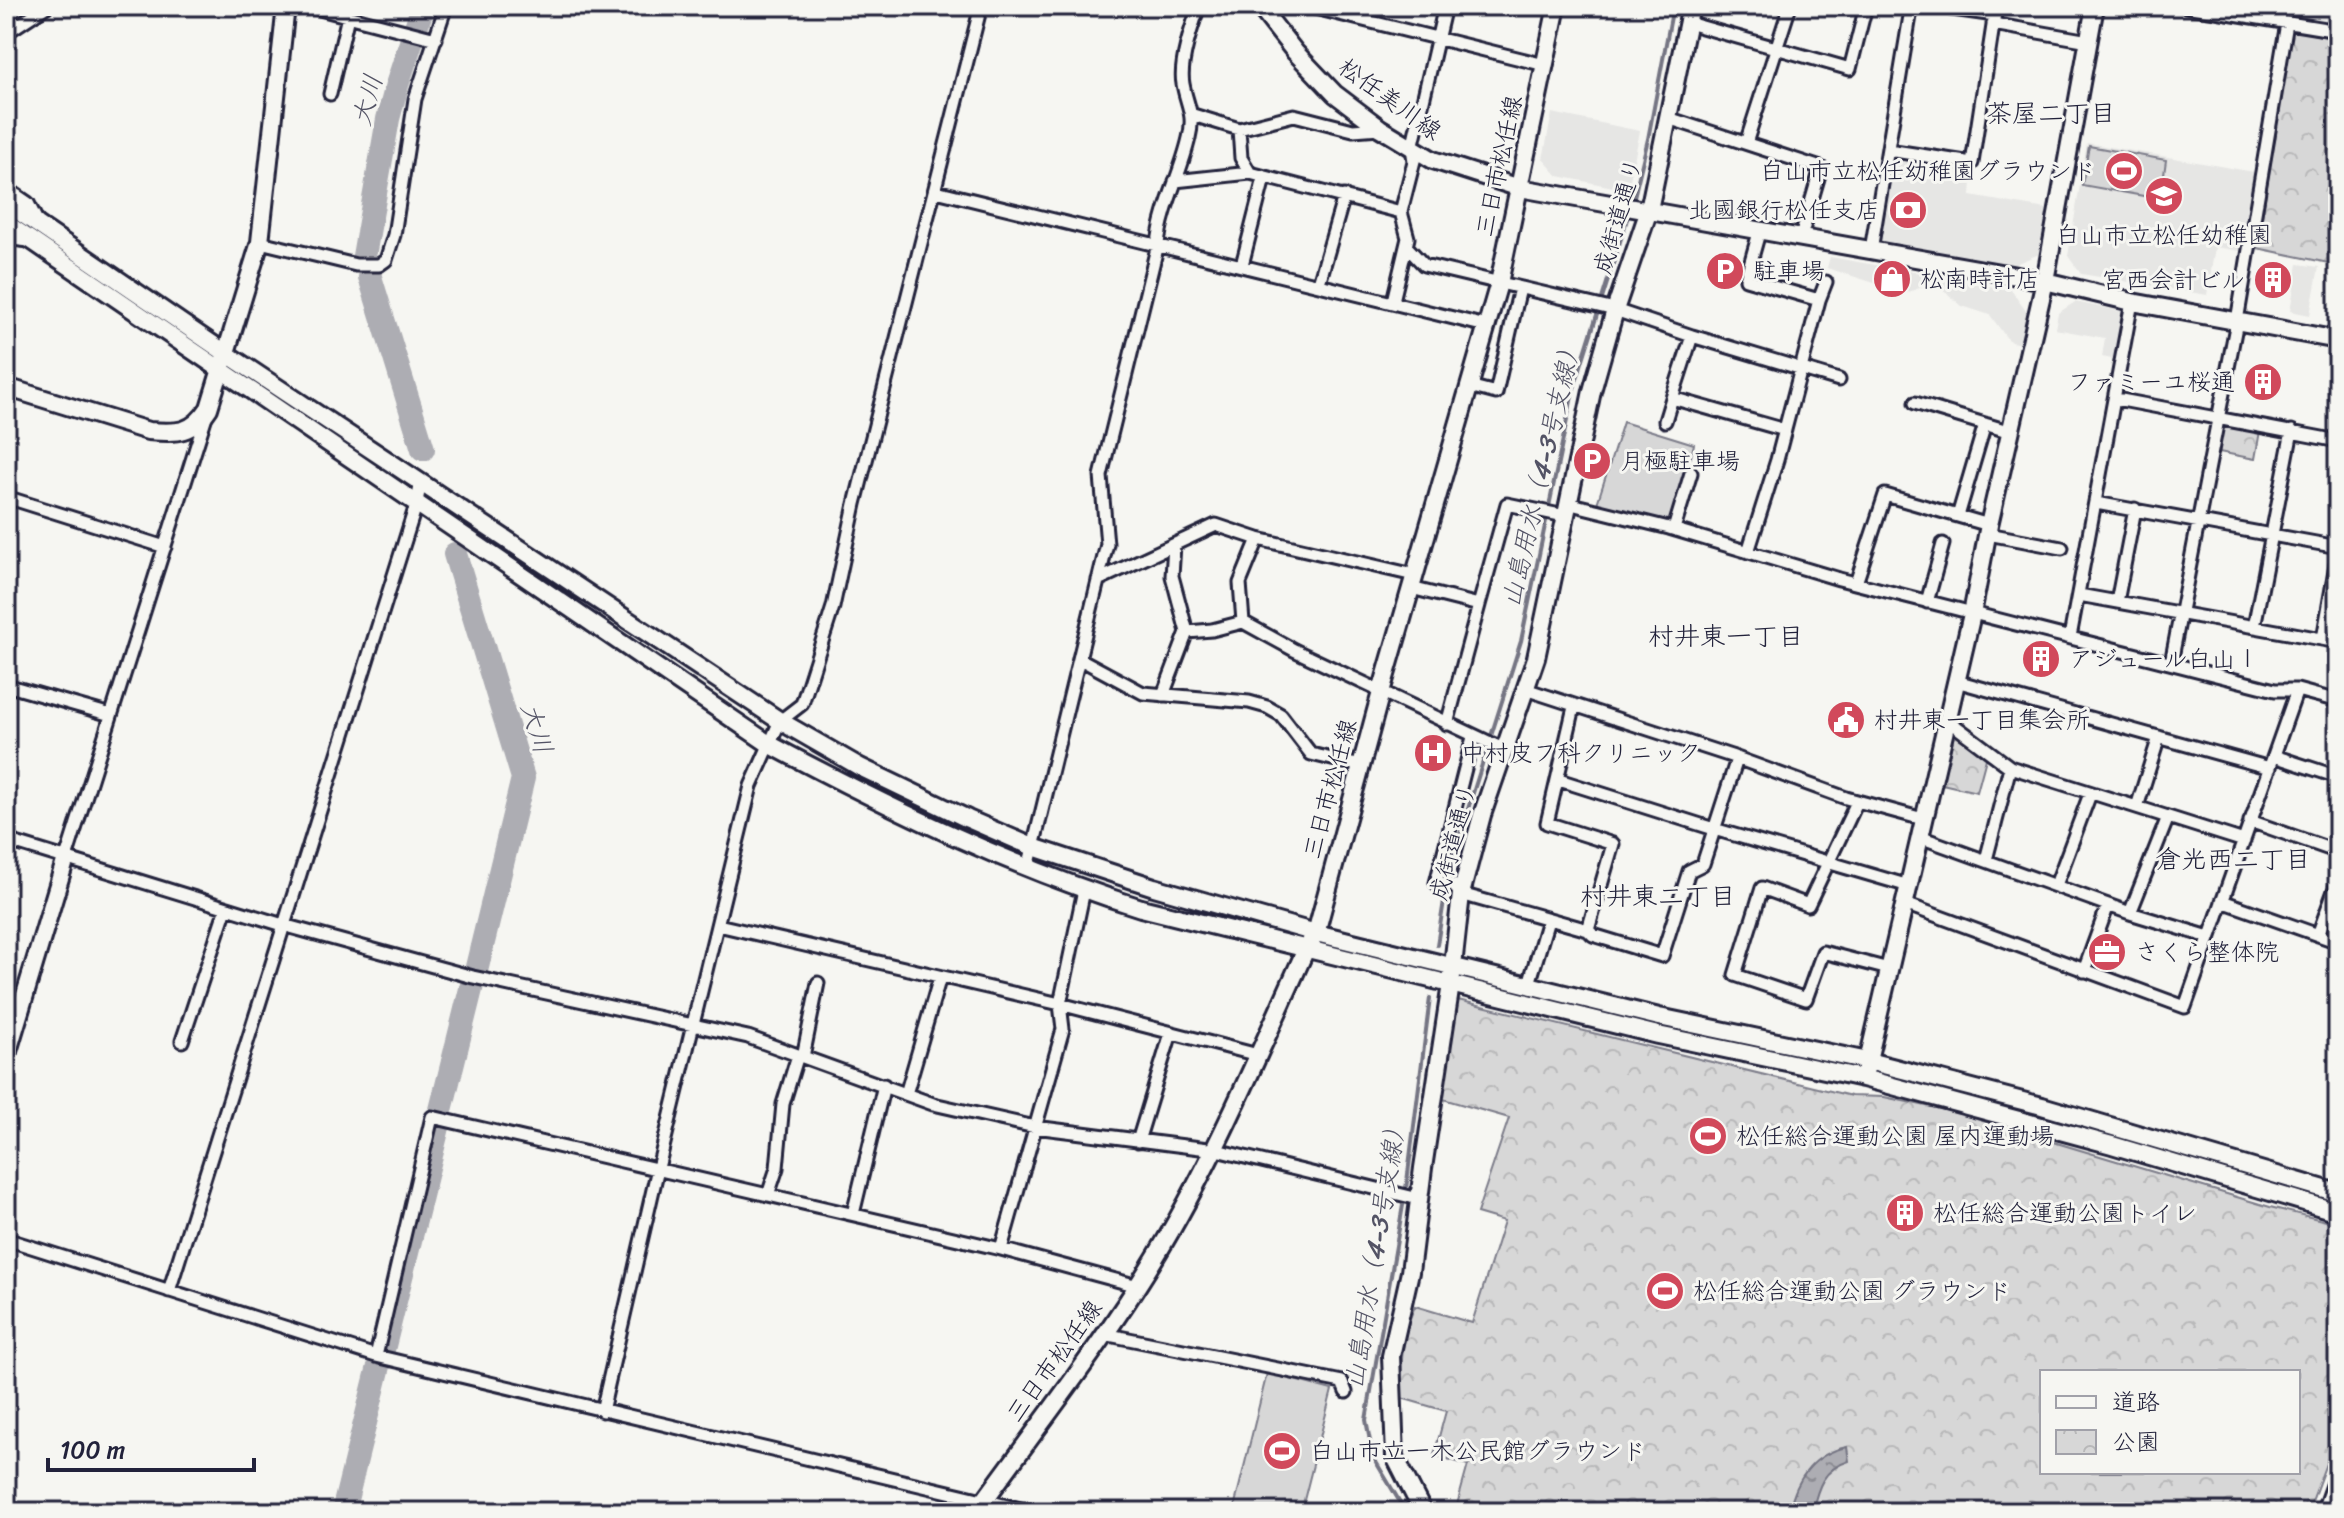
<svg xmlns="http://www.w3.org/2000/svg" width="2344" height="1518" font-family="Sriracha,'Klee One',sans-serif">
<style>
.built{fill:#e6e6e4}
.grass{fill:#d7d7d7;stroke:#7c7c89;stroke-width:2}
.park{fill:url(#park-crowns);stroke:#7c7c89;stroke-width:2;fill-rule:evenodd}
.water{fill:url(#water-ripples);stroke:#757583;stroke-width:2}
.lines{fill:none;stroke-linecap:round;stroke-linejoin:round}
.stream{stroke:#757583;stroke-width:4}
.river{stroke:#adadb3;stroke-width:24}
.street-casing{stroke:#22223b;stroke-width:17}
.secondary-casing{stroke:#22223b;stroke-width:22}
.street{stroke:#f6f6f2;stroke-width:11}
.secondary{stroke:#f6f6f2;stroke-width:16}
.labels{text-anchor:middle;stroke-width:6;stroke-linejoin:round;paint-order:stroke}
.street-label{font-size:24px;fill:#22223b;stroke:#f6f6f2}
.poi-label{font-size:24px;fill:#22223b;stroke:#f6f6f2;text-anchor:start}
.water-label{font-size:26px;font-style:italic;fill:#535365;stroke:#f6f6f2}
.neighbourhood-label{font-size:26px;fill:#22223b;stroke:#f6f6f2}
</style>
<defs>
<pattern id="park-crowns" width="20" height="18" patternUnits="userSpaceOnUse" patternTransform="scale(2)"><rect width="20" height="18" fill="#d7d7d7"/><path d="M2 6a3 3 0 1 1 6 0M12 15a3 3 0 1 1 6 0" fill="none" stroke="#b8b8b9"/></pattern>
<pattern id="water-ripples" width="26" height="14" patternUnits="userSpaceOnUse" patternTransform="scale(2)"><rect width="26" height="14" fill="#adadb3"/><path d="M2 4q2-2 4 0t4 0M15 11q2-2 4 0t4 0" fill="none" stroke="#8c8c93"/></pattern>
</defs>
<rect width="100%" height="100%" fill="#f6f6f2"/>
<filter id="ink" filterUnits="userSpaceOnUse"><feTurbulence type="fractalNoise" baseFrequency=".0125" numOctaves="2"/><feDisplacementMap in="SourceGraphic" scale="16" xChannelSelector="R" yChannelSelector="G"/><feConvolveMatrix kernelMatrix="1 2 1 2 8 2 1 2 1" color-interpolation-filters="sRGB"/></filter>
<g filter="url(#ink)">
<path class="built" d="M2226,6H2338V24Z
M1552,113L1640,131L1628,190L1558,176L1543,159Z
M2087,143L2254,172L2240,251L2215,247L2207,295L2081,274L2068,256Z
M1895,154L1973,167L1971,196L2046,209L2039,254L2013,265L1880,242Z
M1830,257L1937,276L1925,286L1906,293L1827,268Z
M2298,264L2319,267L2310,315L2290,311Z
M1940,277L2011,290L2028,314L2022,344L2011,342L2006,337L1990,315L1962,306L1934,282Z
M2075,302L2125,312L2117,360L2102,357L2105,338L2055,329L2058,313Z"/>
<path class="grass" d="M2089,146L2166,160L2163,182L2169,184L2166,200L2082,185Z
M1623,422L1694,444L1675,526L1596,507Z
M1267,1373L1332,1390L1301,1512H1233Z"/>
<path class="park" d="M2292,30L2338,39V265L2257,248Z
M2224,424L2260,431L2255,459L2219,452Z
M1955,731L1987,755L1977,792L1942,784Z
M1458,1000L1851,1096L1884,1097L1950,1111L2270,1207L2338,1224V1431L2308,1512H1455L1468,1465L1434,1455L1446,1411L1401,1398C1401,1366 1401,1336 1415,1306L1472,1323L1504,1221L1477,1213L1509,1118L1443,1099L1448,1051ZM2042,1372H2298V1472H2042Z"/>
<path class="water" d="M1847,1447L1849,1461C1823,1469 1818,1487 1812,1512H1789C1796,1479 1812,1454 1847,1447Z"/>
<g class="lines">
<path class="stream" d="M1632,205L1648,139L1673,6
M1437,945L1449,869L1521,641L1573,391L1629,213
M1401,1504L1373,1457L1366,1420L1407,1182L1430,998"/>
<path class="river" d="M364,256L388,119L397,85L423,6
M370,277L423,449
M455,554L523,778L477,967
M440,1114L472,985
M383,1350L439,1123
M343,1512L380,1362"/>
<defs>
<path id="street" d="M308,6L436,39
M1307,6L1545,65
M1931,6L1995,15
M2185,6L2338,31
M1688,23L1850,69L1866,6
M1993,24L2089,41
M6,33L47,6
M330,94L348,16
M1193,115L1239,129L1294,115L1353,130L1380,128
M1668,118L1821,168L1801,237
M1239,129L1241,158L1250,173L1401,212
M1746,143L1790,6
M1888,150L1972,163L1996,6
M1175,181L1250,173
M6,188L28,203L37,221
M936,191L1486,326
M1760,229L1746,279L1819,300
M6,235L12,239L29,241
M260,242L356,265H379L386,260L394,235L415,99L446,6
M1406,246L1424,265L1615,310L1692,336L1839,380
M1871,250L1910,16L1915,6
M1242,265L1264,178
M1319,283L1344,196
M1393,301L1408,238L1401,212L1414,161L1412,148L1445,6
M1692,336L1672,398L1785,430
M1469,386L1496,393L1520,288
M2116,399L2338,441
M1915,403L2011,432
M1665,421L1672,398
M6,497L165,547
M1567,503L1669,528L1839,579L2275,690H2297L2338,701
M2096,503L2338,547
M1958,516L1985,424
M1674,529L1691,473
M1988,534L2062,548
M1748,552L1777,460L1819,300L1826,282
M1098,580L1216,525L1258,539L1414,575
M1856,583L1885,495L1989,525
M1411,588L1479,605L1447,724
M2079,595L2338,642
M1927,602L1943,544
M2117,602L2135,509
M1479,605L1507,504L1565,516
M1243,622L1240,583L1258,539
M2254,627L2292,431
M1187,632L1212,630L1243,622L1294,650L1505,750
M2070,637L2132,302
M2323,639L2338,554
M1080,659L1143,693L1249,702L1267,707L1281,715L1311,754L1361,766
M2171,663L2237,321L2287,23
M1956,681L2270,768
M6,685L111,715
M1525,689L1731,756L1846,798L1923,819
M1163,695L1187,632L1172,576L1174,545
M1574,707L1547,823L1613,844L1588,930
M1946,719L2010,767L2244,841
M1473,737L1436,883L1453,885L1461,894L1588,930L1593,935L1662,956L1689,871L1703,864L1737,759
M2274,756L2338,777
M1559,780L1714,829L1909,886
M1857,802L1808,905L1762,888L1735,975L1806,999L1823,952L1889,969
M2137,807L2159,737
M2250,821L2338,852
M1920,837L2130,913L2209,937
M6,840L283,925L473,977L748,1037L933,1104L1035,1127L1216,1150L1419,1199
M66,858L206,416
M1986,860L2010,767
M1028,868L1107,544L1101,476L1158,244C1162,207 1181,174 1189,138C1195,114 1187,106 1183,84C1179,63 1192,26 1199,6
M2056,885L2090,794
M2222,901L2338,942
M1905,904L2185,1007L2297,690
M2130,913L2168,817
M718,925L1060,1004L1258,1055
M2318,935L2338,880
M2084,971L2108,905
M1529,984L1548,920
M182,1041L226,908
M803,1057L818,983
M906,1094L940,977
M1138,1141L1171,1033
M768,1195L777,1168L783,1104L798,1055
M853,1214L884,1085
M6,1239L376,1356L1033,1512
M1001,1249L1063,1029L1060,1004L1084,890
M169,1291L417,502L421,481
M1104,1334L1342,1382L1346,1392
M376,1356L432,1117L1001,1249L1138,1286
M602,1411L658,1168L751,786L780,721L802,704L833,607L855,504L981,6"/>
<path id="secondary" d="M1259,6L1295,52L1335,94L1380,128L1433,160L1520,188L2045,281L2132,302L2338,340
M6,203L227,354L780,721L860,767L968,819L1033,847L1154,887L1316,933L1659,1017L1868,1061L2042,1106L2338,1193
M6,223L769,744C889,808 1010,867 1141,908L1658,1035L1863,1078L2112,1145L2338,1212
M6,387L148,431C178,433 192,434 209,408L260,242L286,6
M6,1058L66,858
M1866,1069L1972,614L1989,525L2045,281L2095,6
M976,1512C1030,1437 1088,1363 1138,1285C1206,1180 1254,1064 1306,949L1316,933L1381,692L1499,283L1557,6
M1423,1512L1395,1457L1391,1356L1410,1272L1423,1168L1451,984L1461,894L1482,815L1536,658L1592,391L1615,310L1649,210L1691,6
M2325,1512L2338,1476"/>
</defs>
<use href="#street" class="street-casing"/>
<use href="#secondary" class="secondary-casing"/>
<use href="#street" class="street"/>
<use href="#secondary" class="secondary"/>
</g>
</g>
<defs>
<symbol id="stadium-disc" viewBox="-11 -11 22 22"><circle r="9.5" fill="#d1495b" stroke="#f6f6f2"/><path d="M0-5a6.5 5 0 1 0 0 10a6.5 5 0 1 0 0-10ZM-3.5-1.8h7v3.6h-7Z" fill="#fff"/></symbol>
<symbol id="school-disc" viewBox="-11 -11 22 22"><circle r="9.5" fill="#d1495b" stroke="#f6f6f2"/><path d="M0-5L7-2L0 1L-7-2ZM-4 1L0 2.5L4 1V4Q0 6-4 4Z" fill="#fff"/></symbol>
<symbol id="bank-disc" viewBox="-11 -11 22 22"><circle r="9.5" fill="#d1495b" stroke="#f6f6f2"/><path d="M-6-4H6V4H-6ZM0-2.3a2.3 2.3 0 1 0 0 4.6a2.3 2.3 0 1 0 0-4.6Z" fill="#fff"/></symbol>
<symbol id="parking-disc" viewBox="-11 -11 22 22"><circle r="9.5" fill="#d1495b" stroke="#f6f6f2"/><path d="M-3.5-5.5H1a3.5 3.5 0 0 1 0 7H-1V5.5H-3.5ZM-1-3.4V-.6H.8a1.4 1.4 0 0 0 0-2.8Z" fill="#fff"/></symbol>
<symbol id="shop-disc" viewBox="-11 -11 22 22"><circle r="9.5" fill="#d1495b" stroke="#f6f6f2"/><path d="M-5-2.5h2.3a2.7 3.5 0 0 1 5.4 0H5L5.5 6h-11ZM-1.5-2.5h3a1.5 2.3 0 0 0-3 0Z" fill="#fff"/></symbol>
<symbol id="building-disc" viewBox="-11 -11 22 22"><circle r="9.5" fill="#d1495b" stroke="#f6f6f2"/><path d="M-4-6H4V6H1V3H-1V6H-4ZM-2.5-4.3h1.7v1.8h-1.7ZM.8-4.3h1.7v1.8H.8ZM-2.5-1h1.7V.8h-1.7ZM.8-1h1.7V.8H.8Z" fill="#fff"/></symbol>
<symbol id="civic-disc" viewBox="-11 -11 22 22"><circle r="9.5" fill="#d1495b" stroke="#f6f6f2"/><path d="M-.6-6.5H3V-4.5H.6V-3L4-1V1h2V6H-6V1h2V-1L-.6-3ZM-1.2 2.5V6h2.4V2.5Z" fill="#fff"/></symbol>
<symbol id="hospital-disc" viewBox="-11 -11 22 22"><circle r="9.5" fill="#d1495b" stroke="#f6f6f2"/><path d="M-5-5h3v3.5h4V-5h3V5h-3V1.5h-4V5h-3Z" fill="#fff"/></symbol>
<symbol id="office-disc" viewBox="-11 -11 22 22"><circle r="9.5" fill="#d1495b" stroke="#f6f6f2"/><path d="M-6-3h4V-5.5h4V-3h4V5H-6ZM-1-4.5V-3h2v-1.5ZM-6 0V1H6V0Z" fill="#fff"/></symbol>
</defs>
<g fill-rule="evenodd">
<use href="#stadium-disc" x="2102" y="149" width="44" height="44"/>
<use href="#school-disc" x="2142" y="174" width="44" height="44"/>
<use href="#bank-disc" x="1886" y="188" width="44" height="44"/>
<use href="#parking-disc" x="1703" y="249" width="44" height="44"/>
<use href="#shop-disc" x="1870" y="257" width="44" height="44"/>
<use href="#building-disc" x="2251" y="258" width="44" height="44"/>
<use href="#building-disc" x="2241" y="360" width="44" height="44"/>
<use href="#parking-disc" x="1570" y="439" width="44" height="44"/>
<use href="#building-disc" x="2019" y="637" width="44" height="44"/>
<use href="#civic-disc" x="1824" y="698" width="44" height="44"/>
<use href="#hospital-disc" x="1411" y="731" width="44" height="44"/>
<use href="#office-disc" x="2085" y="930" width="44" height="44"/>
<use href="#stadium-disc" x="1686" y="1114" width="44" height="44"/>
<use href="#building-disc" x="1883" y="1191" width="44" height="44"/>
<use href="#stadium-disc" x="1643" y="1269" width="44" height="44"/>
<use href="#stadium-disc" x="1260" y="1429" width="44" height="44"/>
</g>
<g class="labels">
<g class="street-label">
<text transform="translate(1390 99) rotate(36)" y="8">松任美川線</text>
<text transform="translate(1499 166) rotate(-78)" y="8">三日市松任線</text>
<text transform="translate(1618 216) rotate(-74)" y="8">成街道通り</text>
<text transform="translate(1330 789) rotate(-75)" y="8">三日市松任線</text>
<text transform="translate(1453 842) rotate(-75)" y="8">成街道通り</text>
<text transform="translate(1054 1361) rotate(-54)" y="8">三日市松任線</text>
</g>
<g class="poi-label">
<text x="2096" y="179" text-anchor="end">白山市立松任幼稚園グラウンド</text>
<text x="1880" y="218" text-anchor="end">北國銀行松任支店</text>
<text x="2164" y="243" text-anchor="middle">白山市立松任幼稚園</text>
<text x="1753" y="279">駐車場</text>
<text x="1920" y="287">松南時計店</text>
<text x="2245" y="288" text-anchor="end">宮西会計ビル</text>
<text x="2235" y="390" text-anchor="end">ファミーユ桜通</text>
<text x="1620" y="469">月極駐車場</text>
<text x="2069" y="667">アジュール白山Ⅰ</text>
<text x="1874" y="728">村井東一丁目集会所</text>
<text x="1461" y="761">中村皮フ科クリニック</text>
<text x="2135" y="960">さくら整体院</text>
<text x="1736" y="1144">松任総合運動公園 屋内運動場</text>
<text x="1933" y="1221">松任総合運動公園トイレ</text>
<text x="1693" y="1299">松任総合運動公園 グラウンド</text>
<text x="1310" y="1459">白山市立一木公民館グラウンド</text>
</g>
<g class="water-label">
<text transform="translate(367 100) rotate(-75)" y="9">大川</text>
<text transform="translate(1541 472) rotate(-77)" y="9">山島用水（4-3号支線）</text>
<text transform="translate(537 728) rotate(73)" y="9">大川</text>
<text transform="translate(1375 1252) rotate(-81)" y="9">山島用水（4-3号支線）</text>
</g>
<g class="neighbourhood-label">
<text x="2051" y="122">茶屋二丁目</text>
<text x="1726" y="645">村井東一丁目</text>
<text x="2233" y="868">倉光西二丁目</text>
<text x="1658" y="905">村井東二丁目</text>
</g>
</g>
<rect width="2344" height="1518" fill="none" stroke="#f6f6f2" stroke-width="32"/>
<rect x="16" y="16" width="2312" height="1486" fill="none" stroke="#22223b" stroke-width="3" filter="url(#ink)"/>
<rect x="2040" y="1370" width="260" height="104" fill="#f6f6f2" stroke="#a1a1a9" stroke-width="2"/>
<rect x="2056" y="1396" width="40" height="12" fill="#f6f6f2" stroke="#a1a1a9" stroke-width="2"/>
<text x="2112" y="1410" font-size="24" fill="#22223b">道路</text>
<rect x="2056" y="1430" width="40" height="24" fill="url(#park-crowns)" stroke="#a1a1a9" stroke-width="2"/>
<text x="2112" y="1450" font-size="24" fill="#22223b">公園</text>
<path d="M48 1458v12h206v-12" fill="none" stroke="#22223b" stroke-width="4"/>
<text x="60" y="1458" font-size="24" fill="#22223b" stroke="#f6f6f2" stroke-width="6" paint-order="stroke">100 m</text>
</svg>
